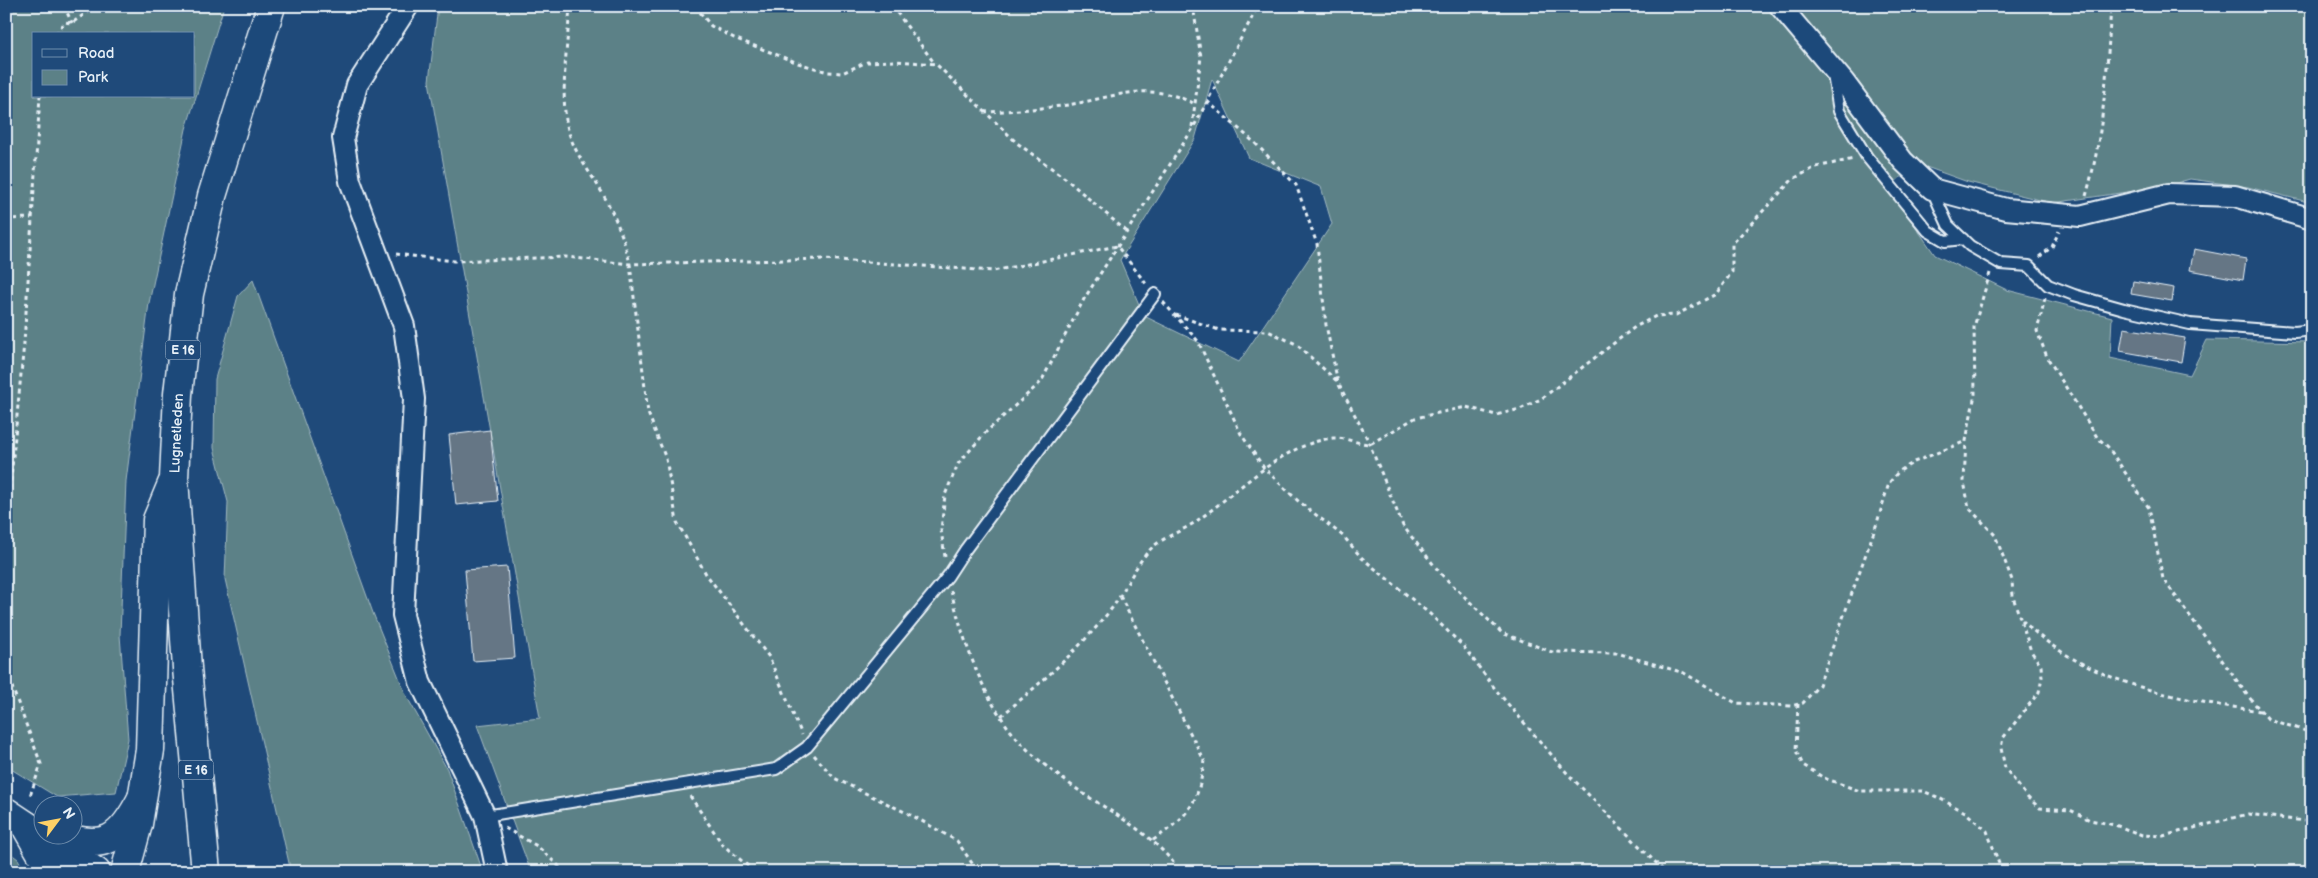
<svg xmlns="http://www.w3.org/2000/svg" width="2318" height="878" font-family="'Balsamiq Sans',sans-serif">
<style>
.green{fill:#5c8187;stroke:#a2b9c0;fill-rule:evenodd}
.building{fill:#657685;stroke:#e8f1f8}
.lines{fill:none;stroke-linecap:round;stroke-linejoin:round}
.service-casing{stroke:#e8f1f8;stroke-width:14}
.minor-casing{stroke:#e8f1f8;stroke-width:24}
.secondary-casing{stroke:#e8f1f8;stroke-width:31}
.trunk-casing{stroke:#e8f1f8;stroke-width:31}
.path{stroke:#e8f1f8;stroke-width:3;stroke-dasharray:4 4;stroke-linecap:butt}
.service{stroke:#1f4a7a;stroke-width:10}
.minor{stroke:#1f4a7a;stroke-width:20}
.secondary{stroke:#1f4a7a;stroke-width:28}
.trunk{stroke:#1f4a7a;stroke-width:28}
.labels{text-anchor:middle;stroke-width:4;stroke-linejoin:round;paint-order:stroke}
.shield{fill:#1f4a7a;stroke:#acbfd2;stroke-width:1}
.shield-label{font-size:12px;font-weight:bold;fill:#e8f1f8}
.street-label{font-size:14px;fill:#e8f1f8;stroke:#1f4a7a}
</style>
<rect width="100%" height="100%" fill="#1f4a7a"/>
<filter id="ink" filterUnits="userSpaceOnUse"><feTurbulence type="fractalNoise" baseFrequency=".02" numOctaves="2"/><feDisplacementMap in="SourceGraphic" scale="10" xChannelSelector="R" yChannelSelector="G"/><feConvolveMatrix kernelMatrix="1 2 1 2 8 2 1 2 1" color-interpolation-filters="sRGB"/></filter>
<g filter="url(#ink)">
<path class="green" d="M6,6H224L186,129L149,303L126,481L120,635L128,739L116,792L57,797L6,766ZM34,34H194V96H34Z
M438,6H2312V203L2248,187L2190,179L2162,187L2052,203L1968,182L1915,163L1889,188L1935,255L2007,290L2112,317L2110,358L2190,375L2207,340L2312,342V872H531L477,725L540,718L429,81ZM1212,79L1249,158L1321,187L1332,224L1239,362L1144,316L1120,260L1195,139Z
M253,280L373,613L406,695L447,769L483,872H291L225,579L228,502L214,448L215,379L238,296Z
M6,850L18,859L25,872H6Z"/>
<path class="building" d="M2194,249L2246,259L2243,280L2190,270Z
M2133,281L2174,288L2172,301L2131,294Z
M2124,328L2185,338L2181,362L2120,351Z
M490,430L498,501L456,505L449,435Z
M507,567L515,658L473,661L465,570Z"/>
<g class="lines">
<defs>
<path id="service" d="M1833,75L1839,111L1867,157L1928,231L1945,241L1963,239
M1932,190L1948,225L1970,246L2001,264L2029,266L2048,285L2074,295L2124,309L2190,324L2295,332L2312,330
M485,816L776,769L807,747L948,576L965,550L1155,294"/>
<path id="minor" d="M408,6L357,85L343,138L350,181L404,326L414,399L403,615L420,682L485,816L497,872
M1780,6L1844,82L1903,161L1932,189L2006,209L2080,216L2169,194L2235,196L2312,219"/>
<path id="secondary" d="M6,812L96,872
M58,836C106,850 120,841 142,798"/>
<g id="trunk">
<path d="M25,825L52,872"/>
<path d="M125,872L138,824L150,750L157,520L172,484"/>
<path id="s1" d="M206,872L187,668L174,478L178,394L189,294L212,196L271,6"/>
</g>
</defs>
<use href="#service" class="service-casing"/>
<use href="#minor" class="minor-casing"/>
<use href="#secondary" class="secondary-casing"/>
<use href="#trunk" class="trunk-casing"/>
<path class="path" d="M64,6L72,23
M570,6C568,42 558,104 570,136C578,159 593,176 604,196C616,218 625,241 630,264L648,413L666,459L677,522L706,574L769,657L802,735
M695,6L711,26L734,38L798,63L828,72L842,73L867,62L896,61L936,64L1017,143L1065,178L1126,231
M892,6L935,64
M56,34L65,22L72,23L96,6
M1207,101L1255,143L1296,185L1317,244L1326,325L1338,383L1367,438L1403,526L1441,574L1502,633L1552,652L1617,653L1684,673L1736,703L1791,706L1803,703L1819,685L1877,523L1889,483L1898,472L1914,462L1966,441
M984,112C1009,111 1035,109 1061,106C1112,99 1145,79 1195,104
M1192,127L1201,57L1193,6
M2086,196C2104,135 2107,69 2111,6
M6,219L31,218
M396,254L454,261L566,257L630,264L824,259L993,271L1117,246L1147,285
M2039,257L2052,247L2059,231
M1990,273L1974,327L1975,394L1966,441L1964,481L1969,508L1995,535L2012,580L2013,597L2031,651L2041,666L2042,677L2039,692L2003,738L2001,748L2005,768L2028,798L2040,808L2070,810L2090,820L2115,825L2142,835L2163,836L2248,814L2312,822
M2045,298L2037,331L2047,357L2097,437L2108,447L2149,508L2163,579L2248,696L2268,719L2312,733
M1163,302L1198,341L1241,434L1264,468L1297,500L1343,536L1362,558L1430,614L1463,646L1496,690L1567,773L1665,872
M1176,315L1219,330L1268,331L1296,344L1338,382
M6,529L24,343L40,96
M945,557L941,530L945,495L958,464L985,433L1041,382L1084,299L1192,130L1255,12V6
M951,591C962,635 977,682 1003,720C1022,750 1055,774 1084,794C1118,816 1157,837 1180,872
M1120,596L1204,760C1199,805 1188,816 1152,841
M2022,620C2083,682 2177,700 2261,711
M6,671L41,764L30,796
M1798,704L1796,751L1803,765L1824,778L1860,791H1923L1937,797L1965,812L1987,831L2002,872
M1001,716C1041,683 1080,649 1112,608C1127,588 1136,561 1155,545C1168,535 1185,530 1198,520C1238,492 1282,444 1333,438C1345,437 1358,444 1370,444L1415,418L1466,407L1496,415L1520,409L1541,399L1635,327L1656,316L1676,315L1716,294L1732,272V244L1793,179L1816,167L1854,159
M814,755L834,778L913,816L957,841L978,872
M690,796L723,845L755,872
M505,828L537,846L565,872
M1264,872L1295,866L1305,872"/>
<use href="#service" class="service"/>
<use href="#minor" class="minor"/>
<use href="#secondary" class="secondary"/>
<use href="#trunk" class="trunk"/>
</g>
</g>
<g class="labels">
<g class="shield">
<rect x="165.5" y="340.5" width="35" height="19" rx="4"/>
<rect x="178.5" y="760.5" width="35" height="19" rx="4"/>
</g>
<g class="shield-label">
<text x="183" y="354">E 16</text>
<text x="196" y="774">E 16</text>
</g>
<g class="street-label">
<text dy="5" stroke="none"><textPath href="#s1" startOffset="440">Lugnetleden</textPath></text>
</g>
</g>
<rect width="2318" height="878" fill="none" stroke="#1f4a7a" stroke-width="25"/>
<rect x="12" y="12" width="2293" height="853" fill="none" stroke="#e8f1f8" stroke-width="2" filter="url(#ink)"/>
<rect x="32" y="32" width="162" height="65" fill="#1f4a7a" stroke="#6f8dac"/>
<rect x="42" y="49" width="25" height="8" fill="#1f4a7a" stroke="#6f8dac"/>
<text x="78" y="58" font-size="15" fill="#e8f1f8">Road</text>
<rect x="42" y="70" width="25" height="15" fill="#5c8187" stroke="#6f8dac"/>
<text x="78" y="82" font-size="15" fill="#e8f1f8">Park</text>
<g transform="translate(58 820) rotate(58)"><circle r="24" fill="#1f4a7a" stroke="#6f8dac"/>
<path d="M0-4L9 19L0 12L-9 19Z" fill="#ffd166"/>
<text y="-8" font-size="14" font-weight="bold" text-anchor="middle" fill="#e8f1f8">N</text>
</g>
</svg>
